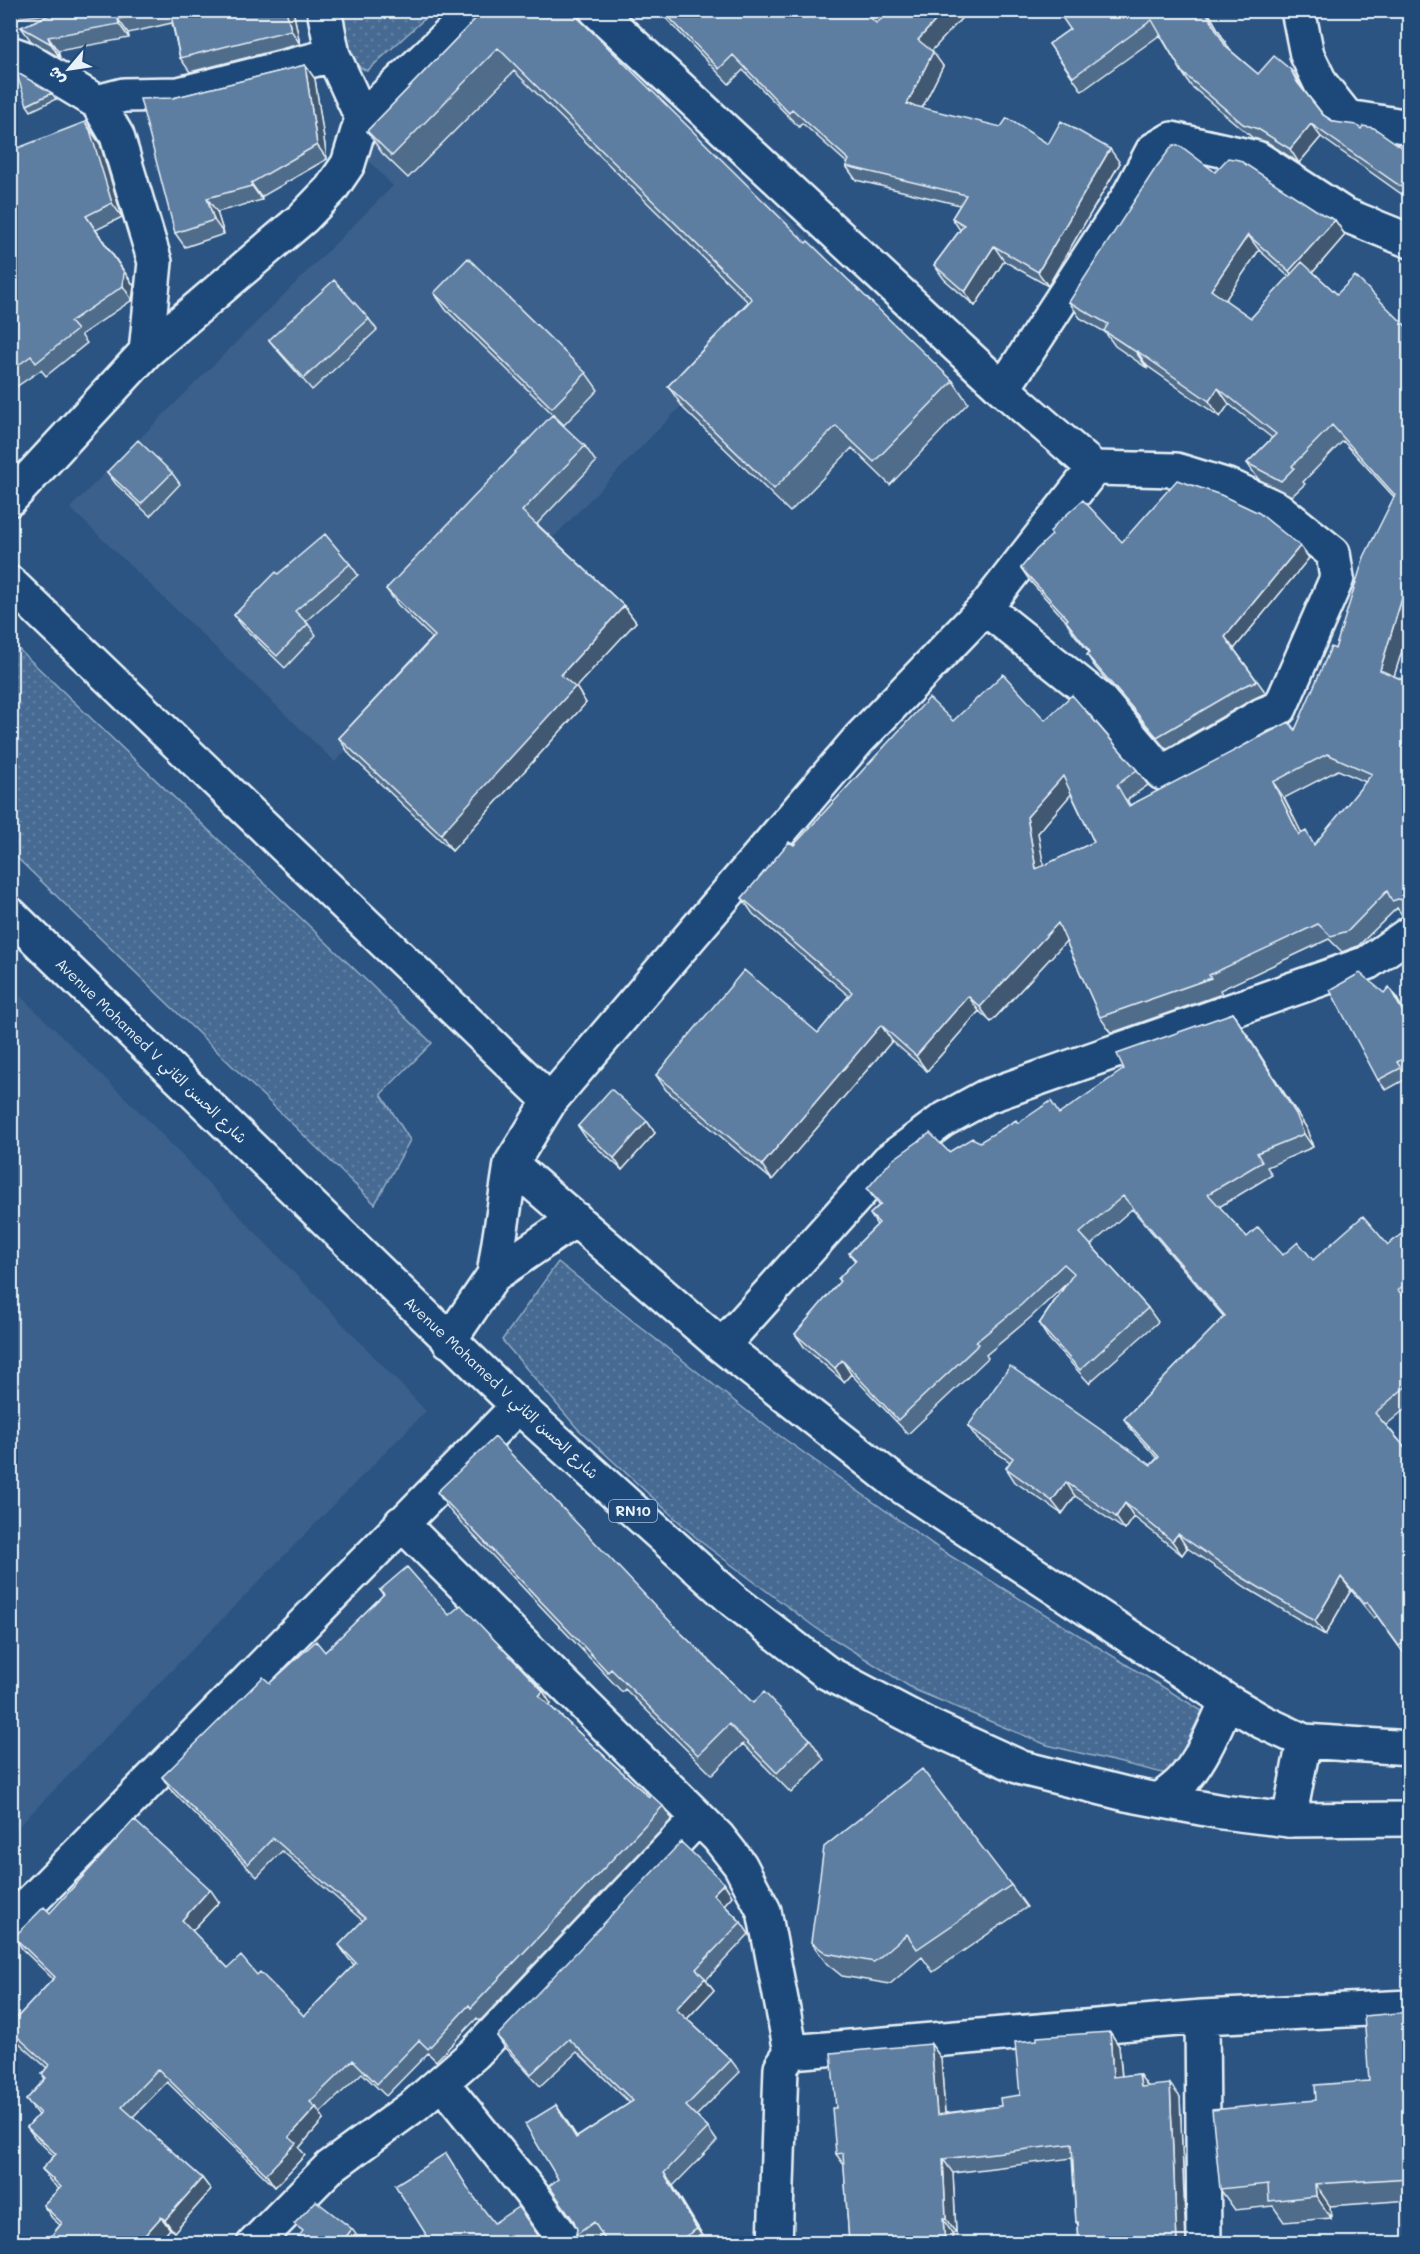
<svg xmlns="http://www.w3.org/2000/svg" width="1420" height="2254" font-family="Mali,'Playpen Sans Arabic',sans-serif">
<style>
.built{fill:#3a608b}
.grass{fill:url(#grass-dots);stroke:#98aec6;stroke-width:1.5}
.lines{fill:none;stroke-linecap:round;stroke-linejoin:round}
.minor-casing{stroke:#e8f1f8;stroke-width:38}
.major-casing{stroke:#e8f1f8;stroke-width:38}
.minor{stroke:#1f4a7a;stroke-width:33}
.major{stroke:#1f4a7a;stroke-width:33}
.wall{fill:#506c8a;stroke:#e8f1f8;stroke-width:1.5;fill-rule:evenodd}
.shaded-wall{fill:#415871;stroke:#e8f1f8;stroke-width:1.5}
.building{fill:#5d7da1;stroke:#e8f1f8;stroke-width:1.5;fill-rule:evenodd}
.labels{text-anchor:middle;stroke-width:4.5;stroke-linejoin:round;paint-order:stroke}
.shield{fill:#1f4a7a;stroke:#acbfd2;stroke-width:1.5}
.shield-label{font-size:14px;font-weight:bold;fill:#e8f1f8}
.street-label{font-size:15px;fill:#e8f1f8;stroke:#1f4a7a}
</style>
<defs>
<pattern id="grass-dots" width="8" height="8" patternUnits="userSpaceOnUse" patternTransform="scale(1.5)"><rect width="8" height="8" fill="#476b93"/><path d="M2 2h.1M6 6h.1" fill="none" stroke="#6281a3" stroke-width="1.8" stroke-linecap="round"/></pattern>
</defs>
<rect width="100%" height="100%" fill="#2b5482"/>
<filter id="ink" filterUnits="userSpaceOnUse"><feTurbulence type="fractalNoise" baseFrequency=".0167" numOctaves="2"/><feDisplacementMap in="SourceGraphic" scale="12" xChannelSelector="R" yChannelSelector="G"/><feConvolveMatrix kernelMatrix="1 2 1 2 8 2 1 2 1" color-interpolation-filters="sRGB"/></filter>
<g filter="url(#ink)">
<path class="built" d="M507,11H570L827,256L335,762L70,508L393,186L363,155Z
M10,986L147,1119L426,1411L11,1834Z"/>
<path class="grass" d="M340,11H433L367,71L349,61Z
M10,641L432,1043L381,1094L410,1140L375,1204L11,852Z
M558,1262L766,1426L944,1552L1202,1711L1171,1775L1047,1745L915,1690L816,1628L701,1542L577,1428L502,1340Z"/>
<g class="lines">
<defs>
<path id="minor" d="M324,10L333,55L362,118
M596,10L1003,389
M1298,10L1307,55L1321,84L1347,117L1410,127
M10,53L24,58L97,102L117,136L155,262L146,352
M97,102L124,95L179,94L333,55
M10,499L146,352L303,218L331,189L348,164L362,118L475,10
M10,583L550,1101
M985,608L1099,699L1162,773L1262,715L1280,708L1337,578L1333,553L1278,509L1231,487L1176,470L1094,468
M511,1164L722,1346L898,1484L1227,1701L1263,1722L1304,1741L1289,1820
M494,1275L576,1219
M449,1341L494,1275L511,1164L550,1101L859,739L985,608L1094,468L1003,389L1127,199L1153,150L1172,139L1257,158L1343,214L1410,241
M722,1346L888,1161L943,1120L985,1097L1367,963L1410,933
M401,1523L718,1837L740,1865L764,1911L791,2052
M1304,1741L1410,1748
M1160,1800C1168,1793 1178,1787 1185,1778C1204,1756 1215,1727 1227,1701
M10,1923L518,1406
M1202,2017L1204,2244
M442,2083L530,2192L567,2244
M254,2244L330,2167L415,2105L475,2053L698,1818
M775,2244L781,2067L791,2052L1202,2017L1410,2007"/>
<path id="major" d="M10,914L518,1406L733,1600L826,1672L925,1724L1022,1768L1126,1794L1222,1812L1289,1820L1410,1819"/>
</defs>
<use href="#minor" class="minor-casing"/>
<use href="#major" class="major-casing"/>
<use href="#minor" class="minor"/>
<use href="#major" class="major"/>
</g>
<path class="wall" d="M10,10H293L300,44L190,72L180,58L172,23L128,33L129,38L58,51L60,58L31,41L21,27L56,13L10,19Z
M484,10L806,243L953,381L968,403L890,485L852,448L790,512L684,409L668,386L748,302L514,71L408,178L382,153L367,131Z
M658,10H967L968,11L931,51L943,66L922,108L1048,144L1120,163L1048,286L1004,261L975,306L944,279L934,265L960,230L952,218L960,205L856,180L846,166L847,163L802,123L799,127L743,70L729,84Z
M1207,10L1230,50L1258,74L1291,70L1304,91L1323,115L1334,122L1361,129L1410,153V200L1321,137L1299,163L1267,142L1253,138L1191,86L1182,72L1160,35L1082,91L1049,44L1070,29Z
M305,65L315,79L327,159L261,197L262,200L217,212L224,234L185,247L175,233L173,98Z
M52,93L56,99L31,111L27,105Z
M95,135L100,144L122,217L96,230L134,286L132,300L81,335L87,343L46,376L41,370L10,391V151Z
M1215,172L1335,220L1345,235L1313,272L1337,294L1408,328L1410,327V625L1394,676L1410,683V914L1403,916L1397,908L1358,946L1342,952L1329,939L1220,990L1222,994L1111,1033L1100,1017L1066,941L991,1022L979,1011L927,1071L892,1041L772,1180L666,1090L656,1075L818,1033L849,996L753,914L742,898L794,845L953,721L1045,720L1137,770L1148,785L1127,800L1130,805L1295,730L1335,649L1394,497L1343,441L1303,482L1305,484L1292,496L1258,479L1247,463L1272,438L1229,404L1220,417L1147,366V368L1115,346L1105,332L1080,318L1069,302ZM1259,250L1289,277L1251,318L1225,300ZM1338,770L1366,782L1315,844L1302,834L1284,798ZM1071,794L1094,842L1043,866L1038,833Z
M434,293L586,373L598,390L564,425L446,310Z
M369,319L377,330L312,390L278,351L269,340Z
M585,446L596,462L537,524L624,606L636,622L576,687L586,703L452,851L350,755L339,738L432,638L398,605L386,589Z
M107,472L172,473L180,484L150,516L116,484Z
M1122,542L1300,546L1309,558L1234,649L1266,693L1253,699L1166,749L1095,667L1087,655L1089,652L1074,634L1066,621L1030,581L1021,568Z
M350,564L358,575L306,621L316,635L285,668L243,627L234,615L278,574Z
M1384,993L1396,997L1410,1022V1069L1405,1072L1408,1078L1386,1090L1378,1080Z
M1233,1013L1306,1127L1313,1147L1267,1167L1272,1175L1219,1207L1247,1237L1283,1255L1313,1260L1388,1245L1410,1227V1301L1408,1302L1410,1304V1405L1386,1425L1410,1453V1659H1408L1377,1616L1374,1618L1351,1590L1325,1635L1250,1590L1187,1548L1182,1555L1134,1517L1125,1530L1075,1496L1062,1514L1015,1482L1006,1468L1010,1462L978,1440L968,1426L1151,1465L1157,1458L1133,1432L1124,1419L1224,1317L1132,1209L1091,1245L1148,1308L1158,1322L1089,1383L1048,1338L1039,1324L1066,1284L1030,1318L986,1355L988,1358L908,1434L851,1374L844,1382L805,1348L795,1334L840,1282L838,1279L855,1261L849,1253L877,1225L870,1214L879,1205L867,1189L949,1152L980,1142L1018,1123L1060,1114Z
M647,1121L655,1133L622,1170L586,1138L578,1126Z
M10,1245L16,1313H10Z
M437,1492L682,1634L753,1703L810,1739L824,1760L791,1793L743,1744L712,1775L625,1689L622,1692L451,1512Z
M380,1590L449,1615L551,1704L550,1706L649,1797L663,1806L672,1819L480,2021L477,2018L436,2061L428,2053L386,2096L362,2073L320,2113L324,2119L299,2148L305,2155L275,2187L167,2082L133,2117L202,2178L211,2190L174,2232L170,2229L157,2244H45L60,2225L52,2218L43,2205L59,2189L51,2182L42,2169L54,2156L36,2139L27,2127L38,2115L26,2100L45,2079L42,2074L47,2068L17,2041L10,2032V2025L53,1979L23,1950L14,1937L50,1913L219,1902L192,1931L228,1968L257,1975L304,2016L354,1965L348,1958L339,1945L363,1921L282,1851L257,1877L170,1789L162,1777L270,1683L325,1652L383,1595Z
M724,1883L732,1896L724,1905L741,1922L749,1934L706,1980L714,1990L687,2019L731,2060L740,2072L696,2116L708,2128L717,2141L673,2186L706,2241L703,2244H608L602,2235L591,2244H582L576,2235L577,2229L558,2179L556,2105L577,2137L630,2103L577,2052L540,2086L505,2048L497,2036Z
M1011,1885L1027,1907L933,1972L922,1957L890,1984L842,1976L827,1964L811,1942Z
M1410,2012V2200L1330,2206L1331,2218L1284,2222L1273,2206L1235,2210L1220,2189L1316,2100L1369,2081Z
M1110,2032L1119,2046L1122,2076L1139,2074L1147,2086L1180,2097L1186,2244H1079L1078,2225L1076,2222L1072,2158L953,2173L956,2233H952L953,2244H850L849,2242L844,2165L836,2154V2108L931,2044L941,2058L945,2113L1001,2106L1020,2095Z"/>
<path class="shaded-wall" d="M286,10H293L300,44L291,30Z
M878,10H901L881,33L871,18Z
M945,10H967L968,11L928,55L918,40Z
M1205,10H1207L1236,61L1226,47Z
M118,19L128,33L129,38L119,24Z
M48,37L58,51L60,58L51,44Z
M933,52L943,66L917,118L907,104Z
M305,65L315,79L327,159L317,145Z
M1291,70L1300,84L1306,96L1297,82Z
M85,122L100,144L122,217L112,203Z
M1311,124L1321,137L1299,163L1290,149Z
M1110,149L1120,163L1048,286L1038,272Z
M251,183L261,197L262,200L252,186Z
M207,198L217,212L224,234L214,220Z
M86,216L134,286L132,300L123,286Z
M1335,220L1345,235L1300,287L1289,271Z
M1248,235L1259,250L1222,305L1211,290Z
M994,246L1004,261L975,306L965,292Z
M1137,351L1147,366V368L1136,352Z
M1218,388L1229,404L1220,417L1209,401Z
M1300,546L1309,558L1234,649L1225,637Z
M1403,595L1410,604V625L1391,686L1380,670Z
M624,606L636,622L576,687L586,703L452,851L441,834L561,675Z
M1063,776L1073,792L1038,833L1047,885L1036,869L1027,817Z
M1273,782L1284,798L1310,850L1299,835Z
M1058,923L1069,938L991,1022L980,1007Z
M1389,987L1396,997L1410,1022V1025Z
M968,996L979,1011L927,1071L916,1056Z
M1233,1013L1306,1127L1313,1147L1304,1134Z
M881,1025L892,1041L772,1180L762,1165Z
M647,1121L655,1133L622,1170L614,1158Z
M10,1245L16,1313L10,1304Z
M842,1360L851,1374L844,1382L835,1368Z
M1066,1482L1075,1496L1062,1514L1052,1501Z
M1125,1503L1134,1517L1125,1530L1116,1517Z
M1178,1534L1187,1548L1182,1555L1172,1541Z
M1341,1577L1351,1590L1325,1635L1315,1621Z
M543,1691L551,1704L548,1708L539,1696Z
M724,1883L732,1896L722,1907L713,1894Z
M210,1889L219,1902L191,1932L182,1920Z
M705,1978L714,1990L685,2021L676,2009Z
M1110,2032L1119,2046L1123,2091L1113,2077Z
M931,2044L941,2058L946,2128L937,2115Z
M1139,2074L1149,2088L1141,2087Z
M1170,2084L1180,2097L1186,2244H1177Z
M556,2105L565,2118L585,2150L576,2138Z
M316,2107L324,2119L299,2148L305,2155L275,2187L266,2174L289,2137Z
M943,2159L953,2173L956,2233L946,2219Z
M664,2173L673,2186L706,2241L697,2229Z
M202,2178L211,2190L174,2232L165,2220Z
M1315,2184L1330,2206L1331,2218L1316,2196Z
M161,2217L170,2229L157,2244H137Z
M943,2219L952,2233L953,2244H945Z
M352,2229L362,2243L361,2244H340Z"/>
<path class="building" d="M61,10H156L118,19L119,24L48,37L51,44L21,27Z
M170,10H286L291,30L180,58Z
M484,10H570L806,243L808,241L953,381L874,462L836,426L774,489L668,386L752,299L498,48L392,156L367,131Z
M662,10H878L871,18L876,23L894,10H945L918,40L933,52L907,104L1001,127L1007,118L1048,144L1061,121L1110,149L1038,272L994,246L965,292L934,265L964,225L952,218L966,195L846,166L849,160L792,109L789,113L733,55L719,69Z
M1057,10H1205L1226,47L1258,74L1274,56L1291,70L1297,82L1323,115L1334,122L1356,125L1361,129L1363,126L1374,128L1410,153V193L1311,124L1290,149L1258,129L1243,124L1182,72L1152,20L1073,77L1049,44L1070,29Z
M305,65L317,145L251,183L252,186L207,198L214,220L175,233L140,99L173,98Z
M16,72L52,93L27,105Z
M85,122L90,130L112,203L86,216L124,272L123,286L70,322L77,330L36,363L31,356L10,371V151Z
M1173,145L1182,147L1215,172L1228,158L1239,160L1322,214L1335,220L1289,271L1248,235L1211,290L1251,318L1302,262L1337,294L1355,276L1408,328L1410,327V597L1403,595L1380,670L1410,683V902L1398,899L1392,901L1387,891L1348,931L1331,936L1318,924L1209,975L1211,978L1100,1017L1058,923L980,1007L968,996L916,1056L881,1025L762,1165L656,1075L744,970L818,1033L852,992L742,898L789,842L794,845L929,698L953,721L1003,674L1045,720L1072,695L1137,770L1117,785L1129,806L1289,722L1295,730L1331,647L1335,649L1364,557L1395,495L1332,425L1292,466L1294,468L1281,481L1247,463L1276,434L1218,388L1209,401L1137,351L1136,352L1104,331L1108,324L1069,302L1155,169ZM1327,754L1372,774L1314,845L1306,831L1299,835L1273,782ZM1063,776L1094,842L1036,869L1027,817Z
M468,258L586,373L552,408L434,293Z
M334,280L369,319L304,378L269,340Z
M552,415L585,446L522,511L624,606L561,675L575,687L441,834L339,738L435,636L386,589Z
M138,440L172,473L141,504L107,472Z
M1177,480L1221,495L1259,513L1300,546L1225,637L1257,681L1244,686L1157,737L1087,655L1090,652L1066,621L1068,619L1021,568L1036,550L1052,535L1050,532L1056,524L1083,500L1122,542Z
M325,534L350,564L295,611L308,624L277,656L234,615L276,572L278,574Z
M1410,966V974H1408L1405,970Z
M1360,973L1384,993L1389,987L1410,1025V1055L1397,1062L1401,1068L1378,1080L1330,990Z
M1233,1013L1296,1114L1304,1134L1257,1153L1262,1162L1208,1194L1247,1237L1258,1227L1283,1255L1298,1242L1313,1260L1363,1216L1388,1245L1410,1227V1280L1398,1290L1410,1304V1383L1375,1413L1410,1453V1638L1399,1646L1367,1602L1365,1604L1341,1577L1315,1621L1240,1576L1178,1534L1172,1541L1125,1503L1116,1517L1066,1482L1052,1501L1006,1468L1013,1458L968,1426L1010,1366L1151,1465L1159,1457L1124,1419L1225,1316L1123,1196L1080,1233L1148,1308L1080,1370L1039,1324L1074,1273L1064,1264L1021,1305L976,1342L979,1344L898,1420L842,1360L835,1368L795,1334L840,1281L838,1279L856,1260L849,1253L879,1223L870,1214L881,1204L867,1189L891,1161L930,1133L949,1152L972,1138L980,1142L1016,1120L1018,1123L1051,1101L1059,1114L1124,1069L1117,1054Z
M611,1089L647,1121L614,1158L578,1126Z
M495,1437L682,1634L753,1703L764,1692L810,1739L777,1773L729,1724L698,1755L611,1669L608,1672L437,1492Z
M407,1567L449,1615L461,1605L543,1691L539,1696L649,1797L651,1795L663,1806L471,2008L469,2005L428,2049L419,2040L377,2084L353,2060L310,2102L316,2107L289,2137L296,2143L266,2174L158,2069L122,2107L202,2178L165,2220L161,2217L137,2244H45L62,2223L43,2205L61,2187L42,2169L56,2154L27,2127L40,2113L26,2100L46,2078L42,2074L49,2065L10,2030V2025L55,1977L14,1937L44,1907L50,1913L134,1820L210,1889L182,1920L228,1968L241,1956L257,1975L260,1972L304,2016L356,1963L339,1945L365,1918L273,1838L248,1864L162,1777L263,1677L270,1683L316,1641L325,1652L384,1594L380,1590Z
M922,1769L1011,1885L917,1949L907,1934L874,1962L826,1953L811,1942L824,1847Z
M681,1842L724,1883L713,1894L741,1922L696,1969L705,1978L676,2009L731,2060L686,2106L708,2128L664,2173L697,2229L674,2244H608L594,2222L576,2235L577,2229L574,2221L549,2186L558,2179L525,2124L556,2105L576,2138L633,2101L569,2039L531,2074L497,2036Z
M1410,2012V2178L1315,2184L1316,2196L1269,2201L1268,2184L1220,2189L1212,2110L1316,2100L1315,2085L1369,2081L1364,2016Z
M1110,2032L1113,2077L1139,2074L1141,2087L1170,2084L1177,2244H1079L1078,2222H1076L1072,2144L943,2159L946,2219H943L945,2244H852L851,2241L849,2242L843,2153L836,2154L832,2108H836L831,2053L931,2044L937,2115L1001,2106L1000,2098L1020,2095L1015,2042L1037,2040V2037Z
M446,2153L471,2193L494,2223L518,2207L543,2242L545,2244H432L395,2185Z
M316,2201L352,2229L340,2244H293L303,2231L294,2224Z"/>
</g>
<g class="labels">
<rect class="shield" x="609" y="1500" width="48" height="22" rx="4.5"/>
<g class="shield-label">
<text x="633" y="1516">RN10</text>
</g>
<g class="street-label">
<text transform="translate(151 1051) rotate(44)" y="5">Avenue Mohamed V شارع الحسن الثاني</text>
<text transform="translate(501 1388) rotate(43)" y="5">Avenue Mohamed V شارع الحسن الثاني</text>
</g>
</g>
<rect width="1420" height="2254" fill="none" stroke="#1f4a7a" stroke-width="36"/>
<rect x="18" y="18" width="1384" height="2218" fill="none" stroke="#e8f1f8" stroke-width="2" filter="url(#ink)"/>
<g transform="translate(69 69) rotate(241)" stroke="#1f4a7a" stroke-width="4.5" paint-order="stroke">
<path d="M0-4.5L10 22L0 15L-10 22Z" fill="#e8f1f8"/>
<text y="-9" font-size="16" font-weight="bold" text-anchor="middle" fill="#e8f1f8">ش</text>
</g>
</svg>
